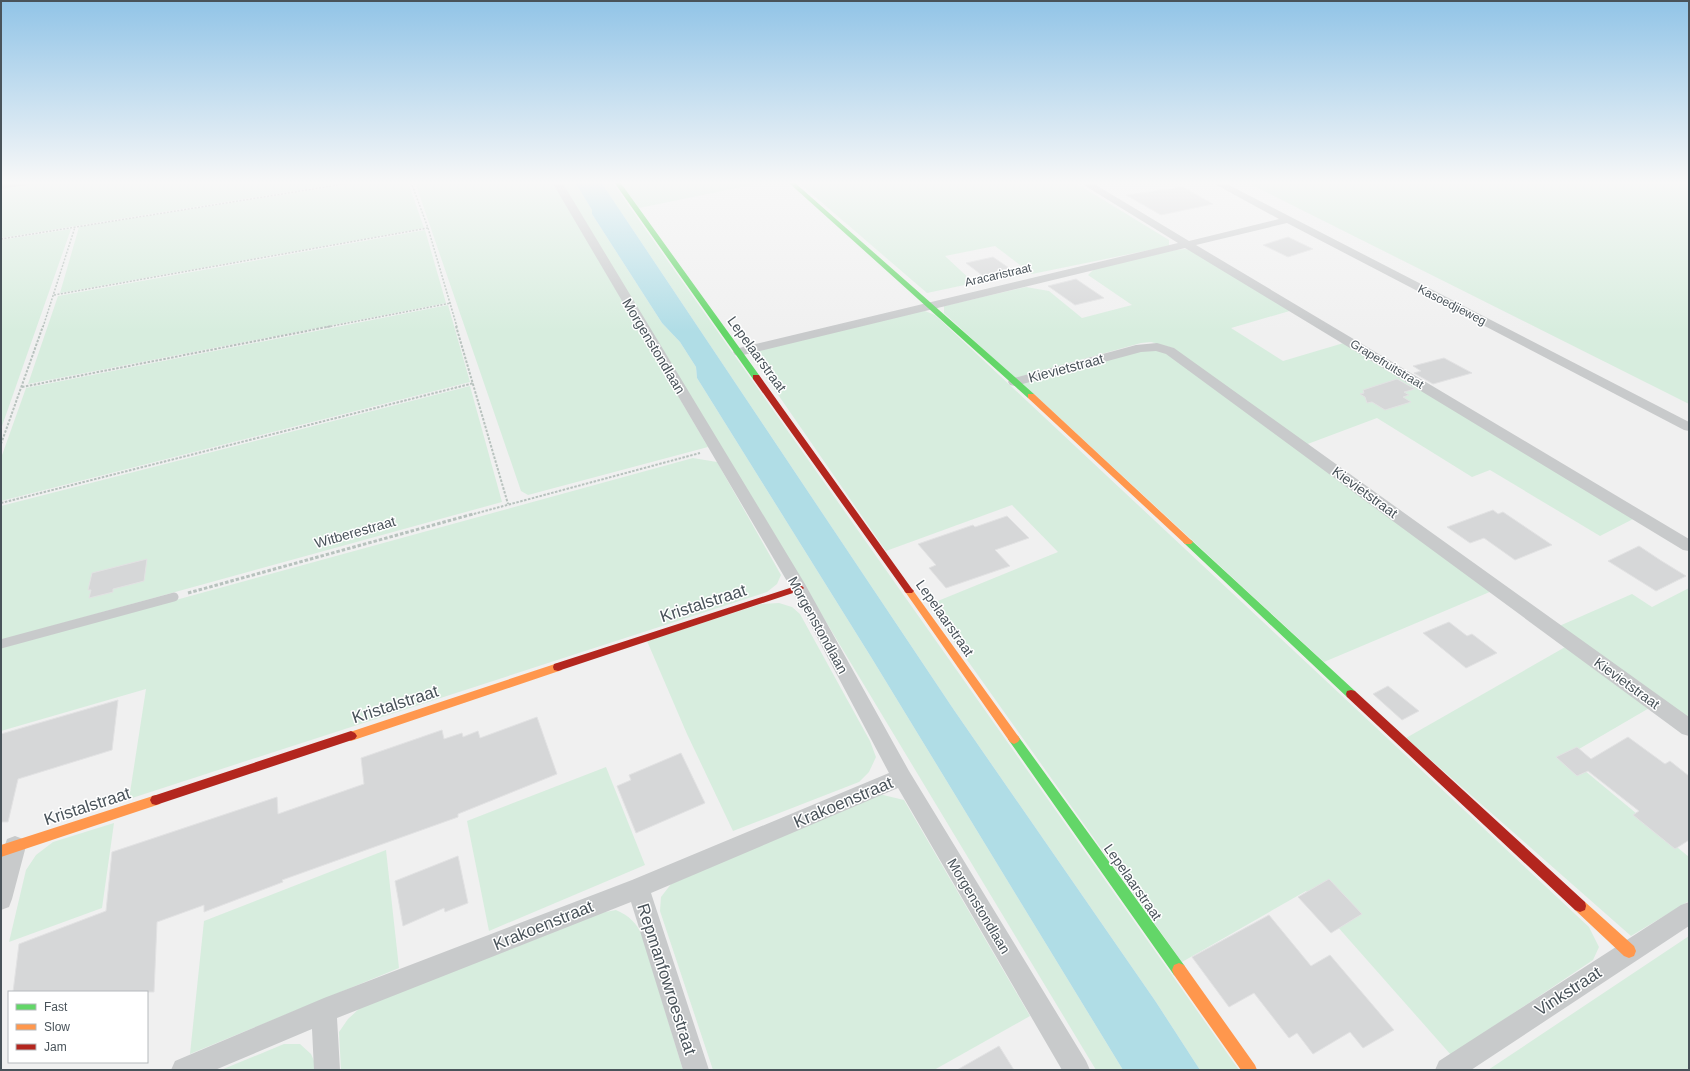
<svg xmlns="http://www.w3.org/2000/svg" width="1690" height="1071" font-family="Arial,sans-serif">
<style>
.green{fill:#d7edde}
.water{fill:#b0dde6}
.building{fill:#d6d7d8;stroke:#e2e2e3}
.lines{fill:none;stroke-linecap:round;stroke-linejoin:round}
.path-far2{stroke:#b8c2be;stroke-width:1.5;stroke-dasharray:2 1.5;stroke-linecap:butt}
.path-far1{stroke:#b8c2be;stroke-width:2;stroke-dasharray:2.5 1.5;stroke-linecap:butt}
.path{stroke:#b8c2be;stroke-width:3;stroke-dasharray:3.5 2;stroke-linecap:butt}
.lane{stroke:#c8cacb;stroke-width:9}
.street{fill:#c8cacb;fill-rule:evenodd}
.fast{fill:#63d668;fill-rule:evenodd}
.slow{fill:#ff974d;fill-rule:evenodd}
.jam{fill:#b3261e;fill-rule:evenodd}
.labels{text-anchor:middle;stroke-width:3;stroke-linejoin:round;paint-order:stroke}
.far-street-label{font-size:12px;fill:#49535a;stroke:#fff}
.street-label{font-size:14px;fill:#49535a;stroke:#fff}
.near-street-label{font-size:17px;fill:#49535a;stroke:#fff}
</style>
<rect width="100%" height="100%" fill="#f0f0f0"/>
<path class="green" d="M39,182H350L1,238V187Z
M364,182H408L424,228L60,293L79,227Z
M415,182H553L708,447L528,495L521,491Z
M561,182H575L592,210V214L662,323L680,342L696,367L697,378L871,657L1123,1070H1096Z
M601,182H612L1239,1070H1200L1156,1002L954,710Z
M620,182H767L639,208Z
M798,182H1074L1169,240V246L1032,274L995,246L945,256L974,283L927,293Z
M1246,182H1689V404Z
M71,229L1,429V240Z
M425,230L446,303L28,384L58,296Z
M1185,249L1196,252L1293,310L1231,328L1283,361L1347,342L1637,517L1600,536L1490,470L1472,477L1377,418L1305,445L1173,348L1151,342L1141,343L1015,378L944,313V306L1026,287L1049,291L1082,318L1132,305L1088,275L1095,268L1175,250Z
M448,305L470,382L1,501V458L26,388Z
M925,311L935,315L1589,927L1599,947L1593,960L1451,1055L1306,891L1182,962L928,605L1058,552L1012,505L886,551L752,357L756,350L915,312Z
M1142,349L1157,350L1166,353L1492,591L1324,662L1022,383Z
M470,386L502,502L1,640V506Z
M693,458L717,462L781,575L777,584L767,592L129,799L146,689L1,731V648Z
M1689,588V723L1557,627L1632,594L1652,607Z
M779,603L792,607L800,614L870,741L876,757L869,772L859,782L733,831L687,734L647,641L761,604Z
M1567,646L1651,707L1567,756L1689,857V901L1631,936L1406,738Z
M606,767L645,865L489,931L467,821Z
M879,794L904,800L1030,1016L934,1070H713L660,911L661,897L671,884Z
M114,823L102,908L9,942L26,870L36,855L53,842Z
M386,850L399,968L190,1054L204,921Z
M616,910C629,916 636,922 642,935L683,1070H341L339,1032L348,1019L361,1007L600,913Z
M1689,936V1070H1488Z
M284,1044H300L311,1054L318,1070H221Z"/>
<path class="water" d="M575,182H601L954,710L1156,1002L1200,1070H1123L871,657L697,378L696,367L680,342L662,323L592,214V210Z"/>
<path class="building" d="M1183,187L1213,204L1161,215L1126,195Z
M1288,237L1313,249L1288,257L1263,245Z
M993,257L1015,272L987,279L966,263Z
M1076,279L1104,298L1075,305L1048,286Z
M1444,358L1472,373L1433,384L1414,373L1421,371L1413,366Z
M1397,379L1415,389L1404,392L1409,395L1403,397L1411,402L1385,410L1372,402L1367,403L1365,397L1360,394L1364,393L1363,390Z
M1493,510L1498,514L1503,512L1552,545L1515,560L1484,538L1470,543L1447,527Z
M1007,516L1029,538L995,550L1010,566L946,588L929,568L936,565L918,544L973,525L975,527Z
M1639,546L1660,560L1686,576L1656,591L1608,561Z
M147,559L144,581L113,589V592L89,598L91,590H88L92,573Z
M1449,622L1467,636L1472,634L1497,653L1466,668L1423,633Z
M1388,686L1419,711L1402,720L1373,694Z
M118,700L112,750L18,779L8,822H1V734Z
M537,717L557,774L458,814V817L282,880L283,882L204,912V905L157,922L154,992H13L19,944L106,911L112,852L277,797L278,814L364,784L361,758L442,730L444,739L462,733L463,737L478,731L480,738Z
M1628,737L1665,764L1670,761L1689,776V840L1675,849L1633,815L1639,811L1588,771L1577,776L1556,757L1577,747L1591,759Z
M681,753L705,803L636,833L617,786L631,780L629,775Z
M458,856L468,903L445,912L444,908L403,926L395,881Z
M1329,879L1362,914L1331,933L1298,897Z
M1269,915L1311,966L1330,955L1394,1030L1363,1048L1350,1032L1313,1054L1297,1033L1289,1038L1254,993L1229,1007L1192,957Z
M999,1046L1014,1070H957Z"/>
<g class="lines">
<path class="path-far2" d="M411,182L428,228L457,327
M1,239L357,182
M54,295L428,228
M43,327L75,227
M327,327L451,303"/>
<path class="path-far1" d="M456,326L508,504
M22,387L332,326
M1,444L43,326
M1,503L474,383
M470,515L700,453"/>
<path class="path" d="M188,593L473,514"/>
<path class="lane" d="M1,644L174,597"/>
<path class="street" d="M8,182H32L27,185L1,189V183Z
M552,182H562L805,584L909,771L1086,1061L1090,1070H1062L898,788L651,893L709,1070H683L631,902L337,1018L340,1070H314L312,1029L215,1070H171L175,1061L324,998L632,880L889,773L791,588Z
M1079,182H1091L1189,241L1279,219L1211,182H1223L1689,422V431L1684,430L1287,223L1196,245L1689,539V551L1683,550L1185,248L739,356L735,355L733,352L735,349L739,348L1178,243Z
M1157,343L1174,348L1689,717V736L1682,734L1166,354L1156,351L1141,352L1015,386L1010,385L1008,382L1010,379L1136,345Z
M15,836L23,839L26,846L12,899L9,907L1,910V857L7,839Z
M1689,902V926L1471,1070H1435L1439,1061L1681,905Z"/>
<path class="fast" d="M614,182H620L759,375V379H753Z
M788,182H794L1034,394V398H1028Z
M1188,539L1191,540L1355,691L1356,694L1355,697L1351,698L1347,697L1185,544L1183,542L1185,540Z
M1014,734L1018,736L1184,965L1186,970L1184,975L1179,977L1174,975L1010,742L1008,739L1010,736Z"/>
<path class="slow" d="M1028,394H1034L1191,540L1193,542L1191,544H1185L1028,398Z
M909,588L912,589L1018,736L1020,739L1018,742L1014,744L1010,742L906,593L904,591L906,589Z
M558,663L562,664L563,667L562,670L351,741L347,739L345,736L347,733Z
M156,795L160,796L162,800L160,804L1,857V845Z
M1580,900L1585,902L1634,946L1636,951L1634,956L1629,958L1624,956L1575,910L1574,906L1575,902Z
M1179,963L1184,965L1255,1065L1257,1070H1241L1174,975L1172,970L1174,965Z"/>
<path class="jam" d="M753,375H759L912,589L914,591L912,593H906L753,379Z
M799,585L802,586L804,588L802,590L558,671L554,670L553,667L554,664Z
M1351,690L1355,691L1585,902L1586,906L1585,910L1580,912L1575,910L1347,697L1346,694L1347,691Z
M351,731L355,733L357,736L355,739L156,805L152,804L150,800L152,796L156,795Z"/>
</g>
<linearGradient id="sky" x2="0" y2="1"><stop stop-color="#91c4e7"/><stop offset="0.55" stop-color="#f8f8f8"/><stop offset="1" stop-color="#f8f8f8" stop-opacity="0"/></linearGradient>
<rect width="1690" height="332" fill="url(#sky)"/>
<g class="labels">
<g class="far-street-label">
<text transform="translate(998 275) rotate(-13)" y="4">Aracaristraat</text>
<text transform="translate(1452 305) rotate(27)" y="4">Kasoedjieweg</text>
<text transform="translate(1387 364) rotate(31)" y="4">Grapefruitstraat</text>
</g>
<g class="street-label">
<text transform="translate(654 346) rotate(59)" y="5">Morgenstondlaan</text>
<text transform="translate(757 354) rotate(54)" y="5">Lepelaarstraat</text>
<text transform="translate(1066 368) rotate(-15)" y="5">Kievietstraat</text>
<text transform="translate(1365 492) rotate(36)" y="5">Kievietstraat</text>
<text transform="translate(355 532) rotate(-16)" y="5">Witberestraat</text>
<text transform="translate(945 618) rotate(55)" y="5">Lepelaarstraat</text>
<text transform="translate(818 625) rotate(61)" y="5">Morgenstondlaan</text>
<text transform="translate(1627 683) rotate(36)" y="5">Kievietstraat</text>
<text transform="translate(1133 882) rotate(55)" y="5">Lepelaarstraat</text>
<text transform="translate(979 906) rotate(59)" y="5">Morgenstondlaan</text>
</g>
<g class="near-street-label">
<text transform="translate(703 603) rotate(-18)" y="6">Kristalstraat</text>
<text transform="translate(395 704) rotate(-18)" y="6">Kristalstraat</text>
<text transform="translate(843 802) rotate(-23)" y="6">Krakoenstraat</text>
<text transform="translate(87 806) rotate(-18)" y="6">Kristalstraat</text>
<text transform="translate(543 925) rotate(-22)" y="6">Krakoenstraat</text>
<text transform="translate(667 979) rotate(72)" y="6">Repmanfowroestraat</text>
<text transform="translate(1568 991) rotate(-33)" y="6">Vinkstraat</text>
</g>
</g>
<rect width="1690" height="1071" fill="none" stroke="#49535a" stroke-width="4"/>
<rect x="8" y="991" width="140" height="72" fill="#ffffff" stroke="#b6babd"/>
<rect x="16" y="1004" width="20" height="6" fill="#63d668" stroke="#b6babd"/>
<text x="44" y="1011" font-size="12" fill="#49535a">Fast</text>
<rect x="16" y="1024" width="20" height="6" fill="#ff974d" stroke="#b6babd"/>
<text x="44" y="1031" font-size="12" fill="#49535a">Slow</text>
<rect x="16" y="1044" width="20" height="6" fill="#b3261e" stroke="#b6babd"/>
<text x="44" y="1051" font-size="12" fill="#49535a">Jam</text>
</svg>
